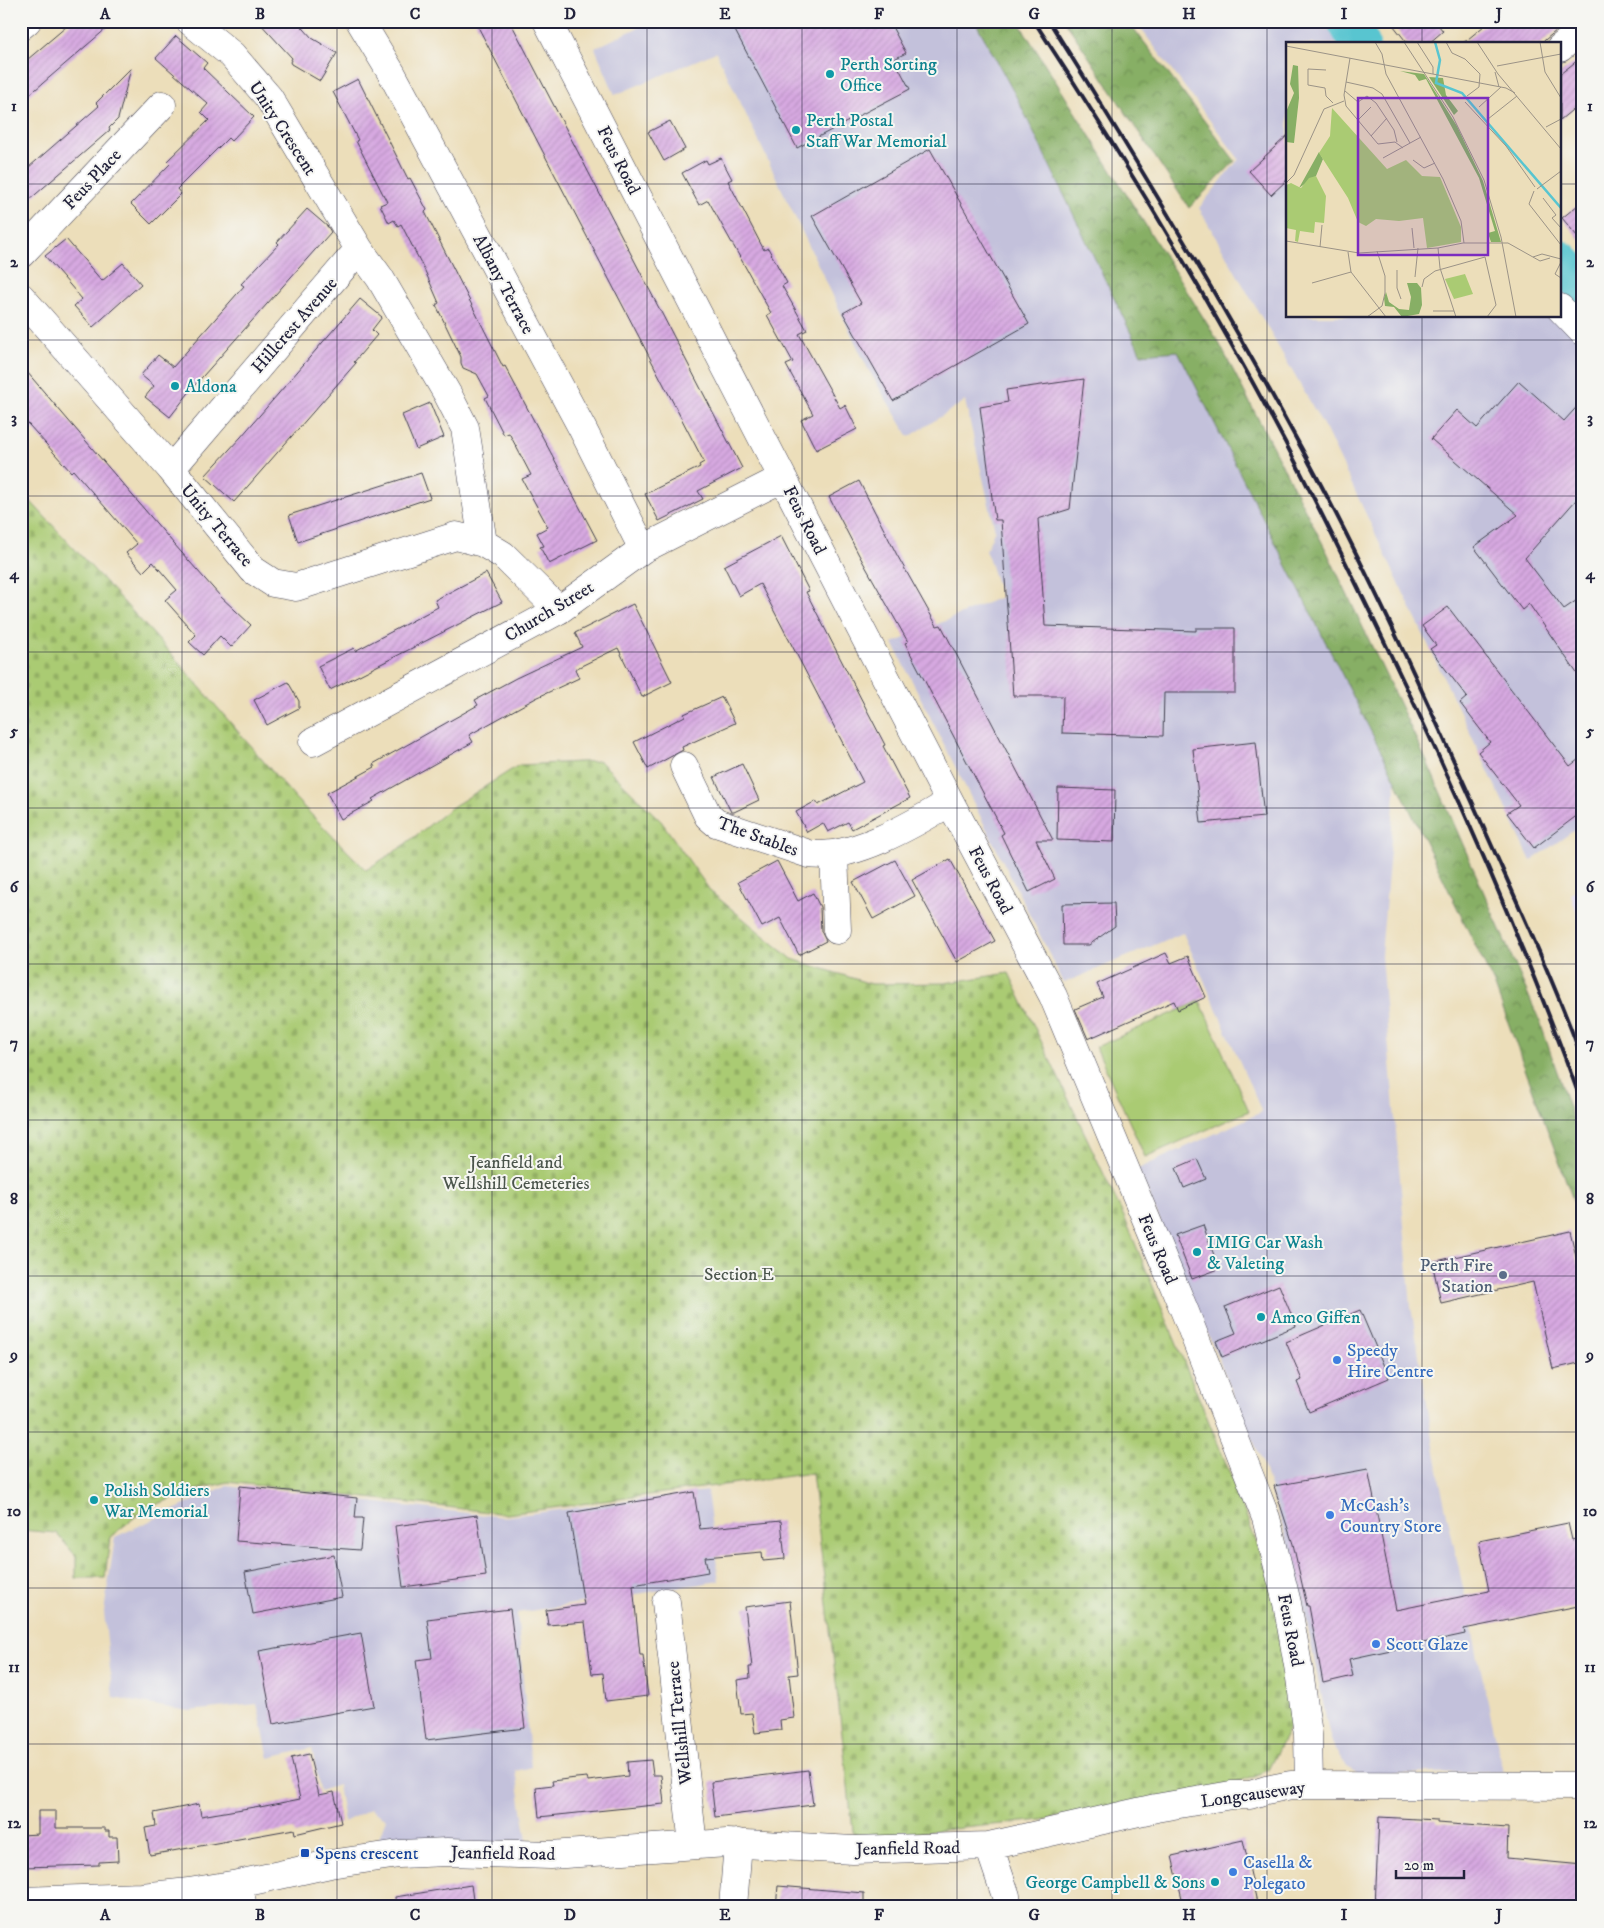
<svg xmlns="http://www.w3.org/2000/svg" width="1604" height="1928" font-family="'IM FELL DW Pica',serif">
<style>
.built{fill:#dfd5f5}
.industrial{fill:#c3c1db}
.forest{fill:url(#forest-crowns);stroke:#546850}
.cemetery{fill:url(#cemetery-stones);stroke:#667657}
.garden{fill:#aacb73;stroke:#667657}
.lines{fill:none;stroke-linecap:round;stroke-linejoin:round}
.river{stroke:#58c5d0;stroke-width:40}
.building{fill:url(#building-hatch)}
.minor-casing{stroke:#403e4e;stroke-width:29}
.minor{stroke:#fff;stroke-width:28}
.rail{stroke:#22223b;stroke-width:4}
.grid{fill:none;stroke:#22223b;stroke-width:1;stroke-opacity:0.55}
.culture-dot{fill:#0f9aa8;stroke:#f6f6f2;stroke-width:2}
.service-dot{fill:#5c6f8a;stroke:#f6f6f2;stroke-width:2}
.shop-dot{fill:#3f7fe0;stroke:#f6f6f2;stroke-width:2}
.transit-dot{fill:#1a4fb4;stroke:#f6f6f2;stroke-width:2}
.labels{text-anchor:middle;stroke-width:4;stroke-linejoin:round;paint-order:stroke}
.culture-label{font-size:18px;fill:#0d838f;stroke:#f6f6f2;text-anchor:start}
.street-label{font-size:18px;fill:#22223b;stroke:#f6f6f2}
.park-label{font-size:18px;fill:#4b554c;stroke:#f6f6f2}
.service-label{font-size:18px;fill:#4e5e75;stroke:#f6f6f2;text-anchor:end}
.shop-label{font-size:18px;fill:#366cbe;stroke:#f6f6f2;text-anchor:start}
.transit-label{font-size:18px;fill:#164399;stroke:#f6f6f2;text-anchor:start}
.inset-river{fill:none;stroke:#58c5d0;stroke-width:2.5}
.inset-road{fill:none;stroke:#9b9387;stroke-width:1}
.view{fill:#7b2cbf;fill-opacity:0.15;stroke:#7b2cbf;stroke-width:2.5}
.inset-edge{fill:none;stroke:#22223b;stroke-width:2.5}
.neatline{fill:none;stroke:#22223b;stroke-width:2}
.grid-label{font-size:16px;text-anchor:middle;font-weight:bold;fill:#22223b}
</style>
<defs>
<pattern id="forest-crowns" width="20" height="18" patternUnits="userSpaceOnUse" patternTransform="scale(1.25)"><rect width="20" height="18" fill="#87af65"/><path d="M2 6a3 3 0 1 1 6 0M12 15a3 3 0 1 1 6 0" fill="none" stroke="#6e8e54"/></pattern>
<pattern id="cemetery-stones" width="16" height="16" patternUnits="userSpaceOnUse" patternTransform="scale(1.25)"><rect width="16" height="16" fill="#aacb73"/><path d="M2 7V4a2 2 0 0 1 4 0v3zM10 15v-3a2 2 0 0 1 4 0v3z" fill="#92ae64"/></pattern>
<pattern id="building-hatch" width="6" height="6" patternUnits="userSpaceOnUse" patternTransform="scale(1.25)"><rect width="6" height="6" fill="#d7a9e1"/><path d="M-1 1l2-2M0 6l6-6M5 7l2-2" fill="none" stroke="#b891c2"/></pattern>
</defs>
<rect width="100%" height="100%" fill="#f6f6f2"/>
<filter id="ink" filterUnits="userSpaceOnUse"><feTurbulence type="fractalNoise" baseFrequency=".02" numOctaves="2"/><feDisplacementMap in="SourceGraphic" scale="10" xChannelSelector="R" yChannelSelector="G"/><feConvolveMatrix kernelMatrix="1 2 1 2 8 2 1 2 1" color-interpolation-filters="sRGB"/></filter>
<filter id="wash" filterUnits="userSpaceOnUse"><feTurbulence type="fractalNoise" baseFrequency=".0096" numOctaves="4" result="noise"/><feDisplacementMap in="SourceGraphic" scale="20" xChannelSelector="R" yChannelSelector="G"/><feGaussianBlur stdDeviation="1.12" result="paint"/><feColorMatrix in="noise" values="0 0 0 0 0 0 0 0 0 0 0 0 0 0 0 0 0 1.4 0 .05"/><feComposite in="paint" operator="in"/></filter>
<g filter="url(#wash)">
<rect width="100%" height="100%" fill="#ecdeba"/>
<path class="built" d="M1583,885V933L1571,894Z"/>
<path class="industrial" d="M652,21H975L1018,100L1141,354L1178,351L1396,781L1381,956L1411,1307L1440,1482L1503,1771L1361,1775L1346,1765L1335,1750L1329,1732L1296,1570L1263,1464L1138,1169L1262,1112L1183,933L1064,983L893,643L1001,597L986,550L995,530L965,401L909,437L868,369L716,52L615,95L595,48Z
M1135,21H1286L1292,25L1345,32L1356,44H1288V316H1560V272L1583,297V824L1531,861L1326,430L1199,208L1239,159Z
M226,1486L503,1517L707,1491L719,1581L517,1613L531,1767L516,1771L527,1841L375,1848L386,1819L370,1809L344,1822L338,1785L320,1791L312,1748L269,1758L257,1704L189,1711L113,1698L104,1612L115,1537Z"/>
<path class="forest" d="M975,21H1018L1218,341L1327,552L1428,764L1540,1022L1583,1148V1227L1494,984L1396,781L1178,351L1141,354L1018,100Z
M1065,21H1128L1235,161L1189,208Z"/>
<path class="cemetery" d="M21,491L168,650L295,798L366,870L400,848L451,808L519,765L600,761L661,821L711,892L792,959L871,984L945,983L1009,973L1125,1219L1225,1461L1272,1583L1295,1716L1268,1770L1228,1786L1042,1820L854,1839L812,1473L507,1514L228,1482L187,1492L144,1510L110,1537L105,1578H76V1556L56,1533L21,1530Z"/>
<path class="garden" d="M1200,1001L1249,1111L1145,1157L1096,1047Z"/>
<g class="lines">
<path class="river" d="M1347,21L1360,44
M1560,260L1583,284"/>
</g>
<g id="blocks">
<path class="building" d="M73,21H115L21,102V65Z
M258,21H297L312,38L337,53L320,81L291,64L290,62L292,58Z
M475,21H510L742,468L698,491L703,499L659,521L645,494L700,467L699,465L704,462Z
M730,21H889L906,53L894,59L910,89L797,148Z
M1390,21H1435L1443,31L1428,44H1408Z
M1490,21H1568L1540,44H1462Z
M176,36L207,63L203,68L254,117L231,141L228,138L177,189L181,194L151,224L131,204L170,164L167,161L209,120L201,112L208,104L156,58Z
M1583,56V101L1560,120V74Z
M131,68L118,119L109,128L110,130L21,207V174L99,106L96,103Z
M358,79L408,179L410,178L427,210L425,212L503,367L505,366L533,419L597,540L549,564L540,547L544,546L537,533L548,527L522,479L531,475L509,433L504,435L485,398L489,396L477,374L463,368L461,363V357L436,305L439,303L425,271L401,224L398,226L394,220L389,223L380,205L387,202L356,141L358,140L333,92Z
M670,121L685,149L664,161L648,132Z
M1288,135V179L1271,195L1249,171Z
M930,149L1029,324L893,401L843,313L861,303L812,216Z
M721,158L732,179L728,181L764,250L768,248L787,283L782,286L807,330L799,334L840,408L845,405L857,429L816,450L801,420L813,414L786,365L793,362L767,315L771,313L708,200L699,205L682,173L706,160L708,164Z
M1583,201V243L1562,218Z
M307,209L328,227L331,232L195,385L170,417L145,397L154,386L141,375L158,355L173,367L244,286L241,284L279,244L277,242Z
M66,239L102,281L123,263L141,284L93,327L74,306L82,299L45,256Z
M360,299L382,317L372,330L377,335L354,362L356,363L234,502L205,476L241,437Z
M21,365L174,544L220,596L251,625L231,647L220,636L203,655L189,642L196,635L165,600L177,590L153,562L143,572L126,553L137,544L73,470L71,472L21,416Z
M1084,379L1070,509L1038,519L1045,626L1196,631V628H1235V693H1164L1163,736L1062,733L1063,696H1013L1001,520H995L980,407L1008,402L1006,390Z
M1519,381L1564,421L1583,400V492L1525,558L1564,609L1583,596V682L1529,604L1522,610L1474,547L1518,515L1431,439L1457,410L1477,428Z
M430,403L444,437L416,449L402,415Z
M421,473L430,498L298,542L289,515Z
M859,481L897,555L937,626L941,625L1053,840H1036L1055,879L1029,892L1001,835L1004,833L905,643L908,642L859,555L829,497Z
M781,536L809,591L806,592L885,745L883,746L910,798L852,829L848,822L828,832L823,823L807,832L796,812L816,801L818,805L863,782L760,584L739,596L724,566Z
M486,573L502,602L330,690L318,666L354,648L355,651L438,607L435,600Z
M633,604L672,682L642,697L618,648L575,669L579,678L536,698L469,735L473,742L372,799L374,801L341,819L327,793L375,767L373,764L478,705L475,700L516,678L582,647L575,633Z
M1448,607L1570,766L1583,756V811L1534,848L1507,813L1519,805L1478,752L1490,742L1460,703L1467,697L1430,649L1436,645L1422,626Z
M288,682L299,701V708L267,725L254,700Z
M722,697L735,723L682,747L683,750L648,769L634,742L685,716L684,714Z
M1256,742L1264,817L1201,823L1193,749Z
M742,764L759,800L734,812H731L714,777Z
M1058,788L1115,790L1114,842L1057,840Z
M950,859L995,941L957,962L912,880Z
M895,860L915,896L873,919L853,882Z
M777,861L798,901L813,893L820,907L821,931L826,941L799,955L780,918L762,927L738,882Z
M1114,903L1115,926L1089,945H1063L1062,904Z
M1166,953L1171,963L1188,956L1206,997L1178,1010L1174,1001L1088,1039L1075,1009L1103,997L1097,984Z
M1197,1159L1206,1179L1184,1188L1176,1168Z
M1203,1225L1219,1269L1192,1279L1175,1235Z
M1570,1231L1583,1286V1362L1553,1369L1533,1282L1441,1303L1432,1262Z
M1279,1285L1296,1326L1222,1357L1216,1341L1236,1333L1225,1307Z
M1360,1310L1389,1378L1309,1412L1297,1382L1302,1380L1286,1342Z
M1368,1469L1396,1610L1489,1591L1479,1541L1568,1523L1572,1540L1583,1537V1605L1464,1629L1465,1634L1349,1659L1353,1676L1323,1683L1309,1606H1307L1293,1544L1274,1486Z
M240,1486L357,1498L355,1518H363L360,1550L236,1541Z
M694,1492L700,1529L781,1521L785,1559L763,1561L762,1552L705,1557L708,1572L633,1585L640,1655H643L648,1696L606,1701L603,1673L592,1674L585,1622L548,1625L546,1610L584,1605L569,1513Z
M477,1515L486,1576L403,1587L395,1526Z
M334,1555L342,1597L253,1614L245,1572Z
M790,1601L798,1674L789,1675L794,1718L780,1720L781,1730L755,1733L752,1713L741,1714L737,1680L750,1678L749,1667H752L745,1607Z
M510,1609L525,1728L426,1740L416,1660L432,1658L427,1619Z
M361,1633L374,1706L273,1724L259,1651Z
M309,1754L319,1795L334,1792L341,1823L295,1834L294,1829L150,1855L145,1828L156,1826L154,1813L199,1804L201,1816L260,1806V1807L300,1799L291,1758Z
M651,1760L653,1775H661L664,1804L539,1817L536,1787L553,1785L552,1781L576,1778L587,1777L588,1781L628,1776L627,1762Z
M808,1770L813,1805L715,1817L711,1782Z
M38,1811H56V1828H105V1831H109V1837H117L118,1861L99,1862V1865L21,1867V1835L38,1834Z
M1379,1817L1437,1820V1823L1508,1828L1507,1858L1583,1865V1907H1375Z
M1243,1840L1258,1907H1184L1172,1856Z
M471,1885L474,1907H396L395,1897Z
M778,1886L864,1893V1907H776Z"/>
</g>
</g>
<g filter="url(#ink)">
<use href="#blocks" fill-opacity="0" stroke="#403e4e" stroke-width="1"/>
<g class="lines">
<defs>
<path id="minor" d="M190,21L232,55L269,98L359,249L380,278L448,395L465,428L483,543
M360,21L392,74L582,428L643,549
M547,21L950,802L1053,996L1185,1312L1266,1518L1287,1603L1299,1671L1308,1734L1309,1785
M21,26L27,21
M1560,48L1583,29
M21,254L162,105
M21,297L171,469L253,570L273,583L296,587L456,536L483,543L503,555L559,610
M1560,308L1583,332
M171,469L359,249
M313,742L559,610L643,549L769,485L784,480
M684,766L708,816L716,823L809,854C851,861 914,824 950,802
M834,854L837,930
M666,1602L693,1845
M989,1846L1006,1896L1007,1907
M238,1884L243,1907
M21,1901L142,1897L189,1892L238,1884L330,1864L399,1854L447,1852L550,1855L727,1843L853,1850L989,1846L1156,1808L1231,1795H1250L1266,1790L1291,1785L1583,1786
M733,1907L738,1843"/>
</defs>
<use href="#minor" class="minor-casing"/>
<use href="#minor" class="minor"/>
<path class="rail" d="M1034,21C1124,158 1208,298 1285,442C1320,509 1353,577 1386,645C1459,795 1526,949 1583,1106
M1049,21C1134,156 1216,291 1292,431C1361,556 1421,687 1479,817C1515,898 1553,978 1583,1061"/>
</g>
</g>
<path class="grid" d="M182,21V1907M337,21V1907M492,21V1907M647,21V1907M802,21V1907M957,21V1907M1112,21V1907M1267,21V1907M1422,21V44M21,184H1288M1560,184H1583M1422,316V1907M21,340H1583M21,496H1583M21,652H1583M21,808H1583M21,964H1583M21,1120H1583M21,1276H1583M21,1432H1583M21,1588H1583M21,1744H1583"/>
<g class="culture-dot">
<circle cx="830" cy="74" r="5"/>
<circle cx="796" cy="130" r="5"/>
<circle cx="175" cy="386" r="5"/>
<circle cx="1197" cy="1252" r="5"/>
<circle cx="1261" cy="1317" r="5"/>
<circle cx="94" cy="1500" r="5"/>
<circle cx="1215" cy="1882" r="5"/>
</g>
<circle class="service-dot" cx="1503" cy="1275" r="5"/>
<g class="shop-dot">
<circle cx="1337" cy="1360" r="5"/>
<circle cx="1330" cy="1515" r="5"/>
<circle cx="1376" cy="1644" r="5"/>
<circle cx="1233" cy="1872" r="5"/>
</g>
<rect class="transit-dot" x="300" y="1848" width="10" height="10" rx="2.5"/>
<g class="labels">
<g class="culture-label">
<text x="840" y="70">Perth Sorting<tspan x="840" dy="21">Office</tspan></text>
<text x="806" y="126">Perth Postal<tspan x="806" dy="21">Staff War Memorial</tspan></text>
<text x="185" y="392">Aldona</text>
<text x="1207" y="1248">IMIG Car Wash<tspan x="1207" dy="21">&amp; Valeting</tspan></text>
<text x="1271" y="1323">Amco Giffen</text>
<text x="104" y="1496">Polish Soldiers<tspan x="104" dy="21">War Memorial</tspan></text>
<text x="1205" y="1888" text-anchor="end">George Campbell &amp; Sons</text>
</g>
<g class="street-label">
<text transform="translate(283 128) rotate(57)" y="6">Unity Crescent</text>
<text transform="translate(619 160) rotate(63)" y="6">Feus Road</text>
<text transform="translate(92 179) rotate(-47)" y="6">Feus Place</text>
<text transform="translate(504 284) rotate(62)" y="6">Albany Terrace</text>
<text transform="translate(294 325) rotate(-49)" y="6">Hillcrest Avenue</text>
<text transform="translate(805 520) rotate(63)" y="6">Feus Road</text>
<text transform="translate(217 525) rotate(50)" y="6">Unity Terrace</text>
<text transform="translate(549 611) rotate(-31)" y="6">Church Street</text>
<text transform="translate(758 836) rotate(20)" y="6">The Stables</text>
<text transform="translate(991 880) rotate(62)" y="6">Feus Road</text>
<text transform="translate(1158 1249) rotate(67)" y="6">Feus Road</text>
<text transform="translate(1291 1630) rotate(79)" y="6">Feus Road</text>
<text transform="translate(679 1723) rotate(-96)" y="6">Wellshill Terrace</text>
<text transform="translate(1253 1794) rotate(-8)" y="6">Longcauseway</text>
<text transform="translate(908 1848) rotate(-1)" y="6">Jeanfield Road</text>
<text transform="translate(503 1853) rotate(1)" y="6">Jeanfield Road</text>
</g>
<g class="park-label">
<text x="516" y="1168">Jeanfield and<tspan x="516" dy="21">Wellshill Cemeteries</tspan></text>
<text x="739" y="1280">Section E</text>
</g>
<g class="service-label">
<text x="1493" y="1271">Perth Fire<tspan x="1493" dy="21">Station</tspan></text>
</g>
<g class="shop-label">
<text x="1347" y="1356">Speedy<tspan x="1347" dy="21">Hire Centre</tspan></text>
<text x="1340" y="1511">McCash's<tspan x="1340" dy="21">Country Store</tspan></text>
<text x="1386" y="1650">Scott Glaze</text>
<text x="1243" y="1868">Casella &amp;<tspan x="1243" dy="21">Polegato</tspan></text>
</g>
<g class="transit-label">
<text x="315" y="1859">Spens crescent</text>
</g>
</g>
<g transform="translate(1286 42)">
<rect width="275" height="275" fill="#ecdeba"/>
<path d="M179,232L187,252L168,257L159,237Z" fill="#aacb73"/>
<path d="M7,23L12,24L13,56L8,101L0,100V70L8,51L4,42ZM114,29L138,32L171,84L197,139L215,200H205L202,191L209,189L193,136L140,37L133,39L129,33ZM143,35L157,36L160,53L172,69L168,73ZM33,110L37,117L30,134L13,146ZM121,241H131L135,246L136,263L133,272L116,275L108,265L99,264L98,256L100,250L103,260L113,267L123,268L125,255Z" fill="#87af65"/>
<path d="M46,66L101,127L120,118L136,134L154,135L175,185V200L141,206L137,176L113,179L90,177L80,184L72,180L62,156L33,111L44,94Z" fill="#aacb73"/>
<path d="M30,134L40,154L38,181L29,180L28,191L14,189L12,200L9,199L10,188L0,186V143L5,141L15,146L23,136Z" fill="#aacb73"/>
<path class="inset-river" d="M149,0L154,18L150,41L176,51L275,166"/>
<path class="inset-road" d="M89,0L96,12L100,32L157,137L175,179L178,201M118,0L167,75L198,138L215,195L230,275M131,0L147,25V32M160,0L166,11L179,17L194,32L193,45L181,54M191,0L212,32L275,107M254,0L259,30L275,56M0,4L220,46L229,51M64,16L58,53L60,64L92,102L109,100L117,106M211,24L275,12M40,28L22,27V43L39,46L40,54L47,61M209,30L213,45M60,40L87,46L96,52L124,101M59,49L72,60L81,54L90,61L108,88L111,100M179,60L220,104L249,145M193,65L215,45M202,77L231,54M72,78L85,65M260,85L275,77M85,94L101,76M97,116L135,95M127,118L138,126L149,121M0,141L8,133L38,67L58,59M251,147L275,129M248,149L243,162L275,203M257,156L270,173L266,176L275,186M126,186L128,206M0,199L73,211L152,206L177,201H222L254,219L264,216M34,205L36,183M152,206L154,226L170,275M62,210L65,230L100,275M247,215L256,212L275,217M111,228V246L115,257M129,235L132,206M275,236L269,232L275,220M26,241L65,230M136,245L138,237L149,229L199,215L210,263L201,275M147,269H168M81,275L96,264L99,251V234L91,209"/>
<path class="view" d="M72,56H202V213H72Z"/>
<rect width="275" height="275" class="inset-edge"/>
</g>
<rect width="1604" height="1928" fill="none" stroke="#f6f6f2" stroke-width="55"/>
<path d="M1396 1870v8h68v-8" fill="none" stroke="#22223b" stroke-width="2.5"/>
<text x="1404" y="1870" font-size="15" fill="#22223b" stroke="#f6f6f2" stroke-width="4" paint-order="stroke">20 m</text>
<rect x="28" y="28" width="1548" height="1872" class="neatline"/>
<g class="grid-label">
<text x="105" y="19">A</text>
<text x="260" y="19">B</text>
<text x="415" y="19">C</text>
<text x="570" y="19">D</text>
<text x="725" y="19">E</text>
<text x="879" y="19">F</text>
<text x="1034" y="19">G</text>
<text x="1189" y="19">H</text>
<text x="1344" y="19">I</text>
<text x="1499" y="19">J</text>
<text x="14" y="111">1</text>
<text x="1590" y="111">1</text>
<text x="14" y="267">2</text>
<text x="1590" y="267">2</text>
<text x="14" y="423">3</text>
<text x="1590" y="423">3</text>
<text x="14" y="579">4</text>
<text x="1590" y="579">4</text>
<text x="14" y="736">5</text>
<text x="1590" y="736">5</text>
<text x="14" y="892">6</text>
<text x="1590" y="892">6</text>
<text x="14" y="1048">7</text>
<text x="1590" y="1048">7</text>
<text x="14" y="1204">8</text>
<text x="1590" y="1204">8</text>
<text x="14" y="1360">9</text>
<text x="1590" y="1360">9</text>
<text x="14" y="1516">10</text>
<text x="1590" y="1516">10</text>
<text x="14" y="1672">11</text>
<text x="1590" y="1672">11</text>
<text x="14" y="1828">12</text>
<text x="1590" y="1828">12</text>
<text x="105" y="1920">A</text>
<text x="260" y="1920">B</text>
<text x="415" y="1920">C</text>
<text x="570" y="1920">D</text>
<text x="725" y="1920">E</text>
<text x="879" y="1920">F</text>
<text x="1034" y="1920">G</text>
<text x="1189" y="1920">H</text>
<text x="1344" y="1920">I</text>
<text x="1499" y="1920">J</text>
</g>
</svg>
